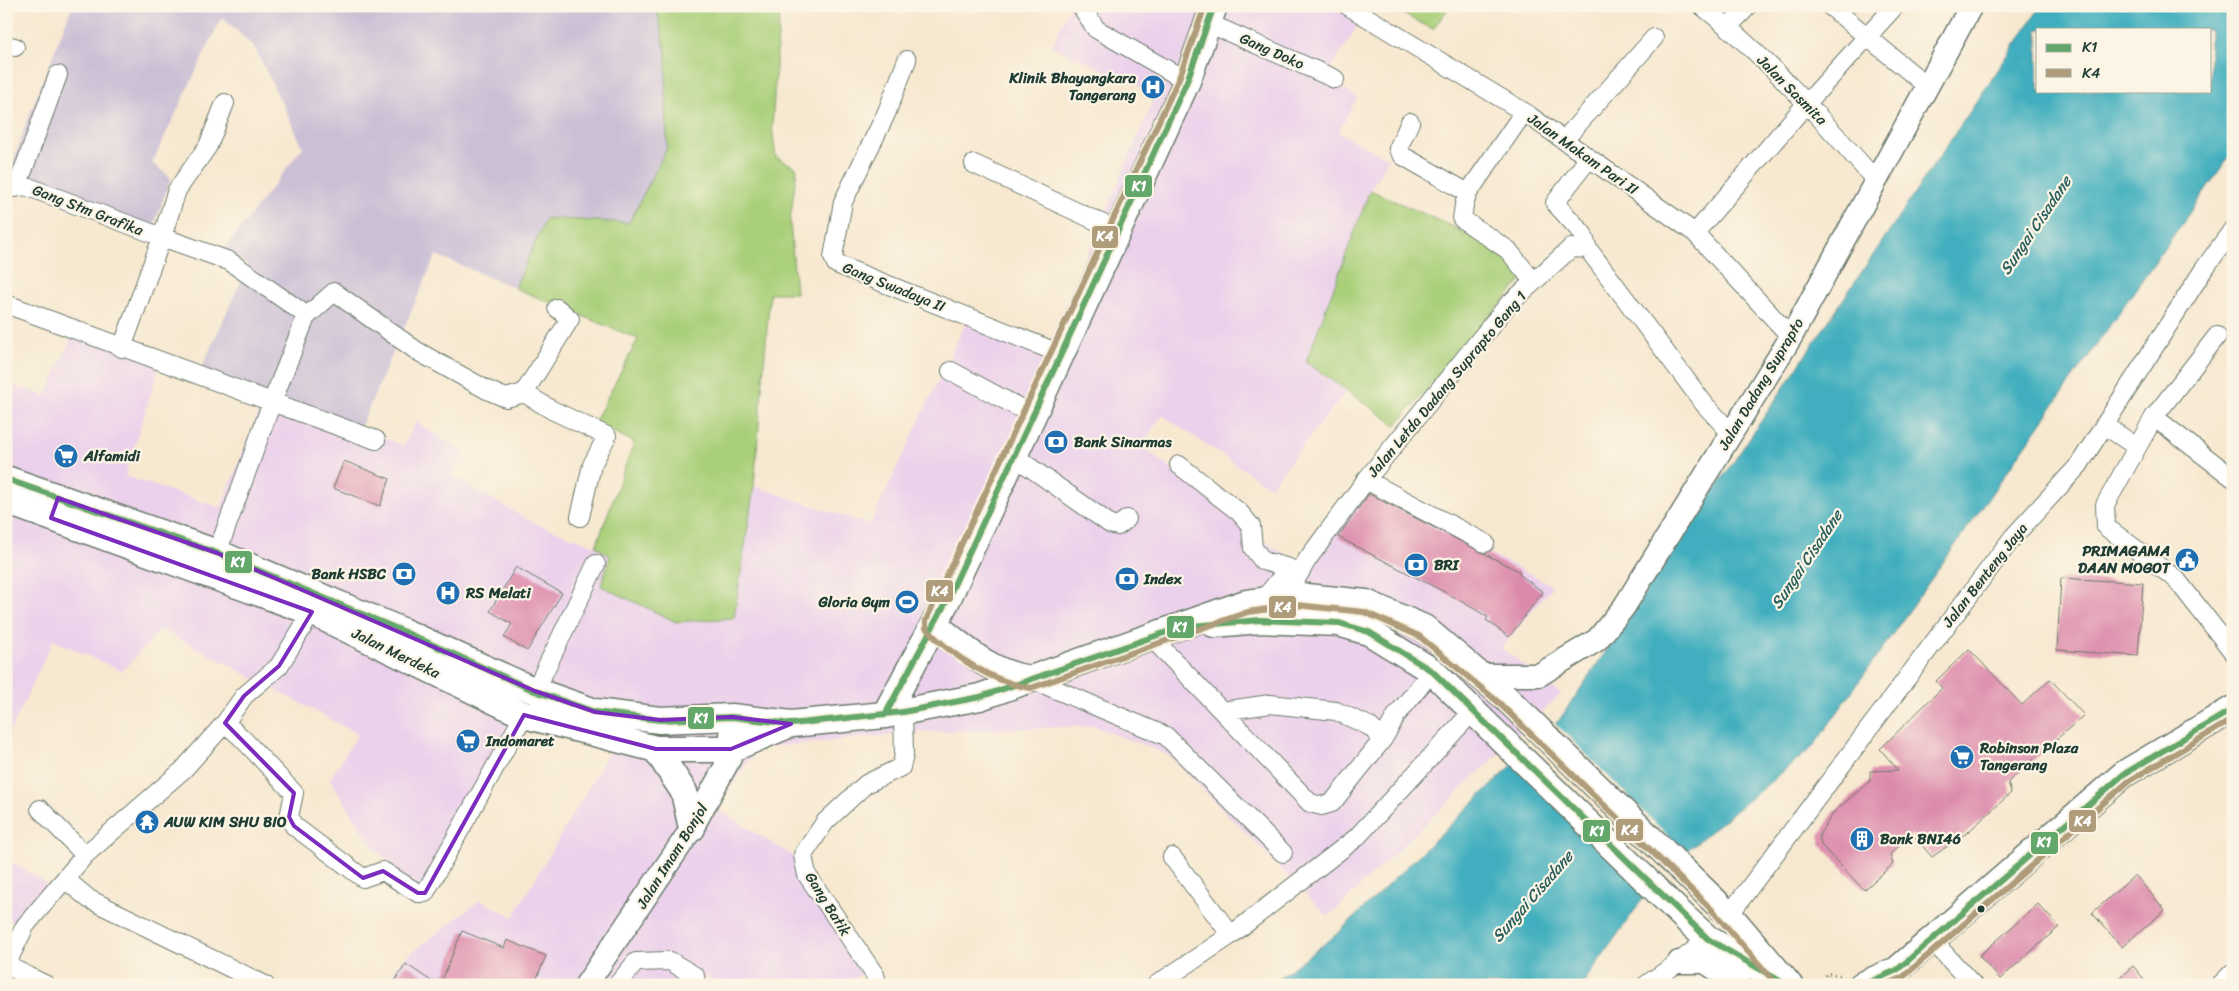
<svg xmlns="http://www.w3.org/2000/svg" width="2239" height="991" font-family="Sriracha,sans-serif">
<style>
.built{fill:#ebd1eb}
.industrial{fill:#cbbfd5}
.green{fill:#a9cf79;stroke:#648656}
.water{fill:#40aebe;stroke:#307679;fill-rule:evenodd}
.pier{fill:#f7e8d0}
.building{fill:#dc8aab}
.lines{fill:none;stroke-linecap:round;stroke-linejoin:round}
.minor-casing{stroke:#6b796b;stroke-width:20}
.major-casing{stroke:#6b796b;stroke-width:25}
.highway-casing{stroke:#6b796b;stroke-width:29}
.path{stroke:#6b796b;stroke-width:3;stroke-dasharray:1 4;stroke-linecap:butt}
.minor{stroke:#fff;stroke-width:18}
.major{stroke:#fff;stroke-width:22}
.highway{stroke:#fff;stroke-width:26}
.bus-1-casing{stroke:#fcf5e5;stroke-width:10}
.bus-2-casing{stroke:#fcf5e5;stroke-width:10}
.bus-1{stroke:#63a76b;stroke-width:6}
.bus-2{stroke:#ae9c7a;stroke-width:6}
.marked{fill:none;stroke:#7b2cbf;stroke-width:4;stroke-linejoin:round}
.bus-dot{fill:#1f3d34;stroke:#fcf5e5;stroke-width:2}
.labels{text-anchor:middle;stroke-width:4.5;stroke-linejoin:round;paint-order:stroke}
.street-label{font-size:15px;fill:#1f3d34;stroke:#fcf5e5}
.poi-label{font-size:15px;font-weight:bold;fill:#1f3d34;stroke:#fcf5e5;text-anchor:start}
.water-label{font-size:16px;font-style:italic;fill:#295f5d;stroke:#fcf5e5}
.line-badge{stroke:#fcf5e5;stroke-width:2}
.badge-label{font-size:14px;text-anchor:middle;font-weight:bold;fill:#fff}
</style>
<rect width="100%" height="100%" fill="#fcf5e5"/>
<filter id="ink" filterUnits="userSpaceOnUse"><feTurbulence type="fractalNoise" baseFrequency=".02" numOctaves="2"/><feDisplacementMap in="SourceGraphic" scale="10" xChannelSelector="R" yChannelSelector="G"/><feConvolveMatrix kernelMatrix="1 2 1 2 8 2 1 2 1" color-interpolation-filters="sRGB"/></filter>
<filter id="wash" filterUnits="userSpaceOnUse"><feTurbulence type="fractalNoise" baseFrequency=".0096" numOctaves="4" result="noise"/><feDisplacementMap in="SourceGraphic" scale="20" xChannelSelector="R" yChannelSelector="G"/><feGaussianBlur stdDeviation="1.12" result="paint"/><feColorMatrix in="noise" values="0 0 0 0 0 0 0 0 0 0 0 0 0 0 0 0 0 1.4 0 .05"/><feComposite in="paint" operator="in"/></filter>
<g filter="url(#wash)">
<rect width="100%" height="100%" fill="#f7e8d0"/>
<path class="built" d="M1070,6H1364L1368,9L1326,76L1357,98L1338,132L1389,159L1370,190L1306,362L1346,391L1270,487L1162,415L1141,446L1273,547L1313,570L1356,484L1553,586L1501,648L1561,694L1328,917L1169,755L1093,726L924,732L758,748L716,808L793,856L866,971L843,985H716L707,974L700,985H385L401,961L480,900L513,917L618,737L528,705L419,892L373,847L330,779L358,734L161,629L122,671L53,640L6,741V383L46,396L75,330L160,364L125,476L221,508L263,402L360,428L404,446L416,422L465,453L452,476L532,522L596,546L611,556L601,586L734,618L754,486L870,525L969,316L1046,351L1156,94L1052,46Z
M6,858L55,889L21,926L6,918Z"/>
<path class="industrial" d="M72,6H656L666,53L667,148L629,224L546,218L515,288L436,255L360,428L199,374L248,265L224,250L303,147L255,48L222,17L152,163L171,178L149,238L7,181L27,121Z"/>
<path class="green" d="M656,6H780L772,127L776,157L797,168L790,222L796,293H770L754,486L734,618L676,622L601,586L610,556L596,546L634,442L594,423L638,339L515,288L546,218L629,223L667,148L666,53Z
M1387,6H1450L1433,29Z
M1370,190L1507,251L1522,280L1396,425L1306,362Z"/>
<path class="water" d="M2041,6H2233V151L1813,747L1690,848L1644,897L1582,985H1270L1337,934L1560,719ZM2038,29H2210V91H2038Z"/>
<path class="pier" d="M1554,722L1687,855L1651,893L1517,759Z"/>
<g id="blocks">
<path class="building" d="M344,461L390,479L380,506L333,488Z
M1369,494L1520,572L1519,574L1543,592L1509,637L1486,620L1488,617L1454,597L1338,537Z
M516,567L562,593L527,651L504,637L512,624L490,611Z
M2061,578L2143,583L2138,656L2057,650Z
M1969,649L2022,705L2050,679L2084,715L2008,782L2011,793L1968,832L1932,857L1912,834L1890,854L1893,864L1864,890L1821,845L1819,835L1834,812L1870,781V771L1898,770L1880,749L1942,688L1936,681Z
M2135,875L2165,910L2122,947L2092,913Z
M2038,904L2059,927L2000,979L1979,956Z
M462,931L504,948L507,940L546,956L534,985H440Z
M406,964L437,985H392Z
M2133,966L2149,985H2111Z"/>
</g>
</g>
<g filter="url(#ink)">
<use href="#blocks" fill-opacity="0" stroke="#6b796b" stroke-width="1"/>
<g class="lines">
<defs>
<path id="minor" d="M1081,6L1096,29L1187,81
M1348,6L1524,112L1695,233L1791,337
M1702,6C1767,57 1822,119 1876,181
M1830,6L1927,86
M1208,23L1335,79
M1728,27L1748,6
M6,45L15,47
M907,60L886,114L843,202L833,257L836,264L1061,354
M225,103L208,146L177,190L162,237L229,261L299,310L306,317
M1524,112L1468,193L1464,205L1462,219L1508,250L1533,281
M1410,122L1398,149L1403,156L1468,193
M1564,140L1654,38
M974,164L1118,231
M17,187L58,75
M15,188L24,186L31,188L162,237L122,348
M1695,233L1807,103L1895,6
M1588,249L1583,234L1555,203L1589,158
M6,304L272,402L306,317L334,292L417,351L487,390L506,398L524,393L570,319L557,308
M2217,336L2154,417L2105,505L2106,527L2176,579L2233,652
M951,371L1033,415
M524,393L552,410L607,436L592,465L580,517
M2154,417L2233,478
M2104,425L2137,447
M1014,456L1110,524L1118,526L1127,519
M1179,465L1239,512L1251,526L1253,548L1263,561L1289,568L1262,601
M1366,480L1485,543
M217,553L272,402L376,440
M1286,597L1307,560L1366,480L1507,306L1571,248L1588,249L1705,405L1732,434
M1151,637L1310,803L1322,806L1332,803L1383,739L1369,726L1336,711L1270,704L1222,711
M1031,679L1166,736L1283,853
M535,691L596,564
M225,723L242,738L294,793L289,817L294,826L363,878L383,871L418,893H425L524,715
M1383,739L1396,716L1432,671
M40,809L85,855
M1172,857L1231,935
M65,879L89,899L265,985
M1729,915L2013,537L2079,465L2204,269L2233,229
M1932,940L1973,985
M6,965L25,926L85,855L183,770L225,723L244,696L279,666L312,612
M6,965L46,985
M617,985L636,962L670,961L695,976L696,985
M878,985L875,975L807,875L803,855L825,822L866,784L901,767L904,755L903,712
M1156,985L1231,935L1356,838L1473,711
M1646,985L1679,962L1708,939
M2220,985L2233,972"/>
<path id="major" d="M1480,675H1539L1597,640L1624,607L1791,337L1971,6
M1679,962H1705L1740,985
M586,985L692,828L730,758L732,717"/>
<path id="highway" d="M6,479L217,553L400,630L535,691L595,712L660,720L732,717L791,724L885,715L980,697L1246,603L1296,596L1366,603L1424,628L1504,696L1729,915L1789,985
M6,501L312,612L524,715L656,749H731L788,725
M934,624C964,648 992,675 1031,679
M1214,624L1260,620L1339,623L1369,632L1432,671L1687,920L1708,939L1775,979
M885,715L947,600L1033,415L1187,81L1214,6
M656,749L684,792L692,828
M1862,985L1897,970L2124,774L2233,709"/>
</defs>
<use href="#minor" class="minor-casing"/>
<use href="#major" class="major-casing"/>
<use href="#highway" class="highway-casing"/>
<path class="path" d="M1822,985L1827,973L1843,976"/>
<use href="#minor" class="minor"/>
<use href="#major" class="major"/>
<use href="#highway" class="highway"/>
<defs>
<path id="bus-1" d="M6,479L217,553L400,630L535,691L595,712L660,720L732,717L791,724L903,712L980,697L1181,627L1260,620L1339,623L1369,632L1432,671L1708,939L1787,985
M885,715L947,600L1033,415L1187,81L1214,6
M1863,985L1897,970L2124,774L2233,709"/>
<path id="bus-2" d="M1205,6L1179,78L926,620V628C951,656 994,683 1031,688L1248,612L1296,605L1364,612L1419,636L1498,702L1711,909L1777,985
M1885,985L1903,977L2129,781L2233,719"/>
</defs>
<use href="#bus-1" class="bus-1-casing"/>
<use href="#bus-2" class="bus-2-casing"/>
<use href="#bus-1" class="bus-1"/>
<use href="#bus-2" class="bus-2"/>
</g>
</g>
<path class="marked" d="M58,498L217,553L535,691L595,712L660,720L732,717L791,724L731,749H656L524,715L425,893H418L383,871L363,878L294,826L289,817L294,793L225,723L244,696L279,666L312,612L51,518Z"/>
<defs>
<symbol id="hospital-disc" viewBox="-11 -11 22 22"><circle r="9.5" fill="#1f6fb2" stroke="#fcf5e5"/><path d="M-5-5h3v3.5h4V-5h3V5h-3V1.5h-4V5h-3Z" fill="#fff"/></symbol>
<symbol id="bank-disc" viewBox="-11 -11 22 22"><circle r="9.5" fill="#1f6fb2" stroke="#fcf5e5"/><path d="M-6-4H6V4H-6ZM0-2.3a2.3 2.3 0 1 0 0 4.6a2.3 2.3 0 1 0 0-4.6Z" fill="#fff"/></symbol>
<symbol id="supermarket-disc" viewBox="-11 -11 22 22"><circle r="9.5" fill="#1f6fb2" stroke="#fcf5e5"/><path d="M-6-5.5h2.5l.6 2H6L4.5 2H-2.5L-4.4-4H-6ZM-1.5 3.2a1.3 1.3 0 1 0 .1 0ZM3 3.2a1.3 1.3 0 1 0 .1 0Z" fill="#fff"/></symbol>
<symbol id="civic-disc" viewBox="-11 -11 22 22"><circle r="9.5" fill="#1f6fb2" stroke="#fcf5e5"/><path d="M-.6-6.5H3V-4.5H.6V-3L4-1V1h2V6H-6V1h2V-1L-.6-3ZM-1.2 2.5V6h2.4V2.5Z" fill="#fff"/></symbol>
<symbol id="stadium-disc" viewBox="-11 -11 22 22"><circle r="9.5" fill="#1f6fb2" stroke="#fcf5e5"/><path d="M0-5a6.5 5 0 1 0 0 10a6.5 5 0 1 0 0-10ZM-3.5-1.8h7v3.6h-7Z" fill="#fff"/></symbol>
<symbol id="temple-disc" viewBox="-11 -11 22 22"><circle r="9.5" fill="#1f6fb2" stroke="#fcf5e5"/><path d="M0-6L5-2H3V0L6.5 2.5H4V6H1.5V3h-3V6H-4V2.5H-6.5L-3 0V-2H-5Z" fill="#fff"/></symbol>
<symbol id="building-disc" viewBox="-11 -11 22 22"><circle r="9.5" fill="#1f6fb2" stroke="#fcf5e5"/><path d="M-4-6H4V6H1V3H-1V6H-4ZM-2.5-4.3h1.7v1.8h-1.7ZM.8-4.3h1.7v1.8H.8ZM-2.5-1h1.7V.8h-1.7ZM.8-1h1.7V.8H.8Z" fill="#fff"/></symbol>
</defs>
<g fill-rule="evenodd">
<use href="#hospital-disc" x="1139" y="73" width="28" height="28"/>
<use href="#bank-disc" x="1042" y="428" width="28" height="28"/>
<use href="#supermarket-disc" x="52" y="442" width="28" height="28"/>
<use href="#civic-disc" x="2173" y="546" width="28" height="28"/>
<use href="#bank-disc" x="1402" y="551" width="28" height="28"/>
<use href="#bank-disc" x="390" y="560" width="28" height="28"/>
<use href="#bank-disc" x="1113" y="565" width="28" height="28"/>
<use href="#hospital-disc" x="434" y="579" width="28" height="28"/>
<use href="#stadium-disc" x="893" y="588" width="28" height="28"/>
<use href="#supermarket-disc" x="454" y="727" width="28" height="28"/>
<use href="#supermarket-disc" x="1948" y="743" width="28" height="28"/>
<use href="#temple-disc" x="133" y="808" width="28" height="28"/>
<use href="#building-disc" x="1848" y="825" width="28" height="28"/>
</g>
<circle class="bus-dot" cx="1981" cy="909" r="4.5"/>
<g class="labels">
<g class="street-label">
<text transform="translate(1272 51) rotate(24)" y="5">Gang Doko</text>
<text transform="translate(1792 90) rotate(45)" y="5">Jalan Sasmita</text>
<text transform="translate(1583 154) rotate(35)" y="5">Jalan Makam Pari II</text>
<text transform="translate(88 210) rotate(21)" y="5">Gang Stm Grafika</text>
<text transform="translate(894 287) rotate(22)" y="5">Gang Swadaya II</text>
<text transform="translate(1447 384) rotate(-50)" y="5">Jalan Letda Dadang Suprapto Gang 1</text>
<text transform="translate(1761 384) rotate(-59)" y="5">Jalan Dadang Suprapto</text>
<text transform="translate(1985 575) rotate(-52)" y="5">Jalan Benteng Jaya</text>
<text transform="translate(396 653) rotate(26)" y="5">Jalan Merdeka</text>
<text transform="translate(672 856) rotate(-58)" y="5">Jalan Imam Bonjol</text>
<text transform="translate(828 904) rotate(58)" y="5">Gang Batik</text>
</g>
<g class="poi-label">
<text x="1136" y="83" text-anchor="end">Klinik Bhayangkara<tspan x="1136" dy="17">Tangerang</tspan></text>
<text x="1074" y="447">Bank Sinarmas</text>
<text x="84" y="461">Alfamidi</text>
<text x="2170" y="556" text-anchor="end">PRIMAGAMA<tspan x="2170" dy="17">DAAN MOGOT</tspan></text>
<text x="1434" y="570">BRI</text>
<text x="386" y="579" text-anchor="end">Bank HSBC</text>
<text x="1144" y="584">Index</text>
<text x="466" y="598">RS Melati</text>
<text x="890" y="607" text-anchor="end">Gloria Gym</text>
<text x="486" y="746">Indomaret</text>
<text x="1980" y="753">Robinson Plaza<tspan x="1980" dy="17">Tangerang</tspan></text>
<text x="164" y="827">AUW KIM SHU BIO</text>
<text x="1880" y="844">Bank BNI46</text>
</g>
<g class="water-label">
<text transform="translate(2035 225) rotate(-56)" y="6">Sungai Cisadane</text>
<text transform="translate(1806 559) rotate(-56)" y="6">Sungai Cisadane</text>
<text transform="translate(1532 896) rotate(-49)" y="6">Sungai Cisadane</text>
</g>
</g>
<g class="line-badge">
<rect x="1124" y="174" width="29" height="24" rx="5" fill="#63a76b"/>
<rect x="1091" y="225" width="28" height="24" rx="5" fill="#ae9c7a"/>
<rect x="224" y="550" width="29" height="24" rx="5" fill="#63a76b"/>
<rect x="925" y="579" width="29" height="24" rx="5" fill="#ae9c7a"/>
<rect x="1268" y="595" width="29" height="24" rx="5" fill="#ae9c7a"/>
<rect x="1166" y="615" width="29" height="24" rx="5" fill="#63a76b"/>
<rect x="687" y="706" width="28" height="24" rx="5" fill="#63a76b"/>
<rect x="2068" y="809" width="29" height="24" rx="5" fill="#ae9c7a"/>
<rect x="1615" y="818" width="29" height="24" rx="5" fill="#ae9c7a"/>
<rect x="1582" y="819" width="29" height="24" rx="5" fill="#63a76b"/>
<rect x="2030" y="831" width="29" height="24" rx="5" fill="#63a76b"/>
</g>
<g class="badge-label">
<text x="1139" y="191">K1</text>
<text x="1105" y="241">K4</text>
<text x="238" y="567">K1</text>
<text x="940" y="596">K4</text>
<text x="1283" y="612">K4</text>
<text x="1180" y="632">K1</text>
<text x="701" y="723">K1</text>
<text x="2083" y="826">K4</text>
<text x="1630" y="835">K4</text>
<text x="1597" y="836">K1</text>
<text x="2044" y="847">K1</text>
</g>
<rect width="2239" height="991" fill="none" stroke="#fcf5e5" stroke-width="25"/>
<rect x="2036" y="28" width="175" height="65" fill="#fcf5e5" stroke="#a4ab9e"/>
<rect x="2046" y="44" width="25" height="8" fill="#63a76b" stroke="#a4ab9e"/>
<text x="2082" y="52" font-size="15" fill="#1f3d34">K1</text>
<rect x="2046" y="69" width="25" height="8" fill="#ae9c7a" stroke="#a4ab9e"/>
<text x="2082" y="78" font-size="15" fill="#1f3d34">K4</text>
</svg>
